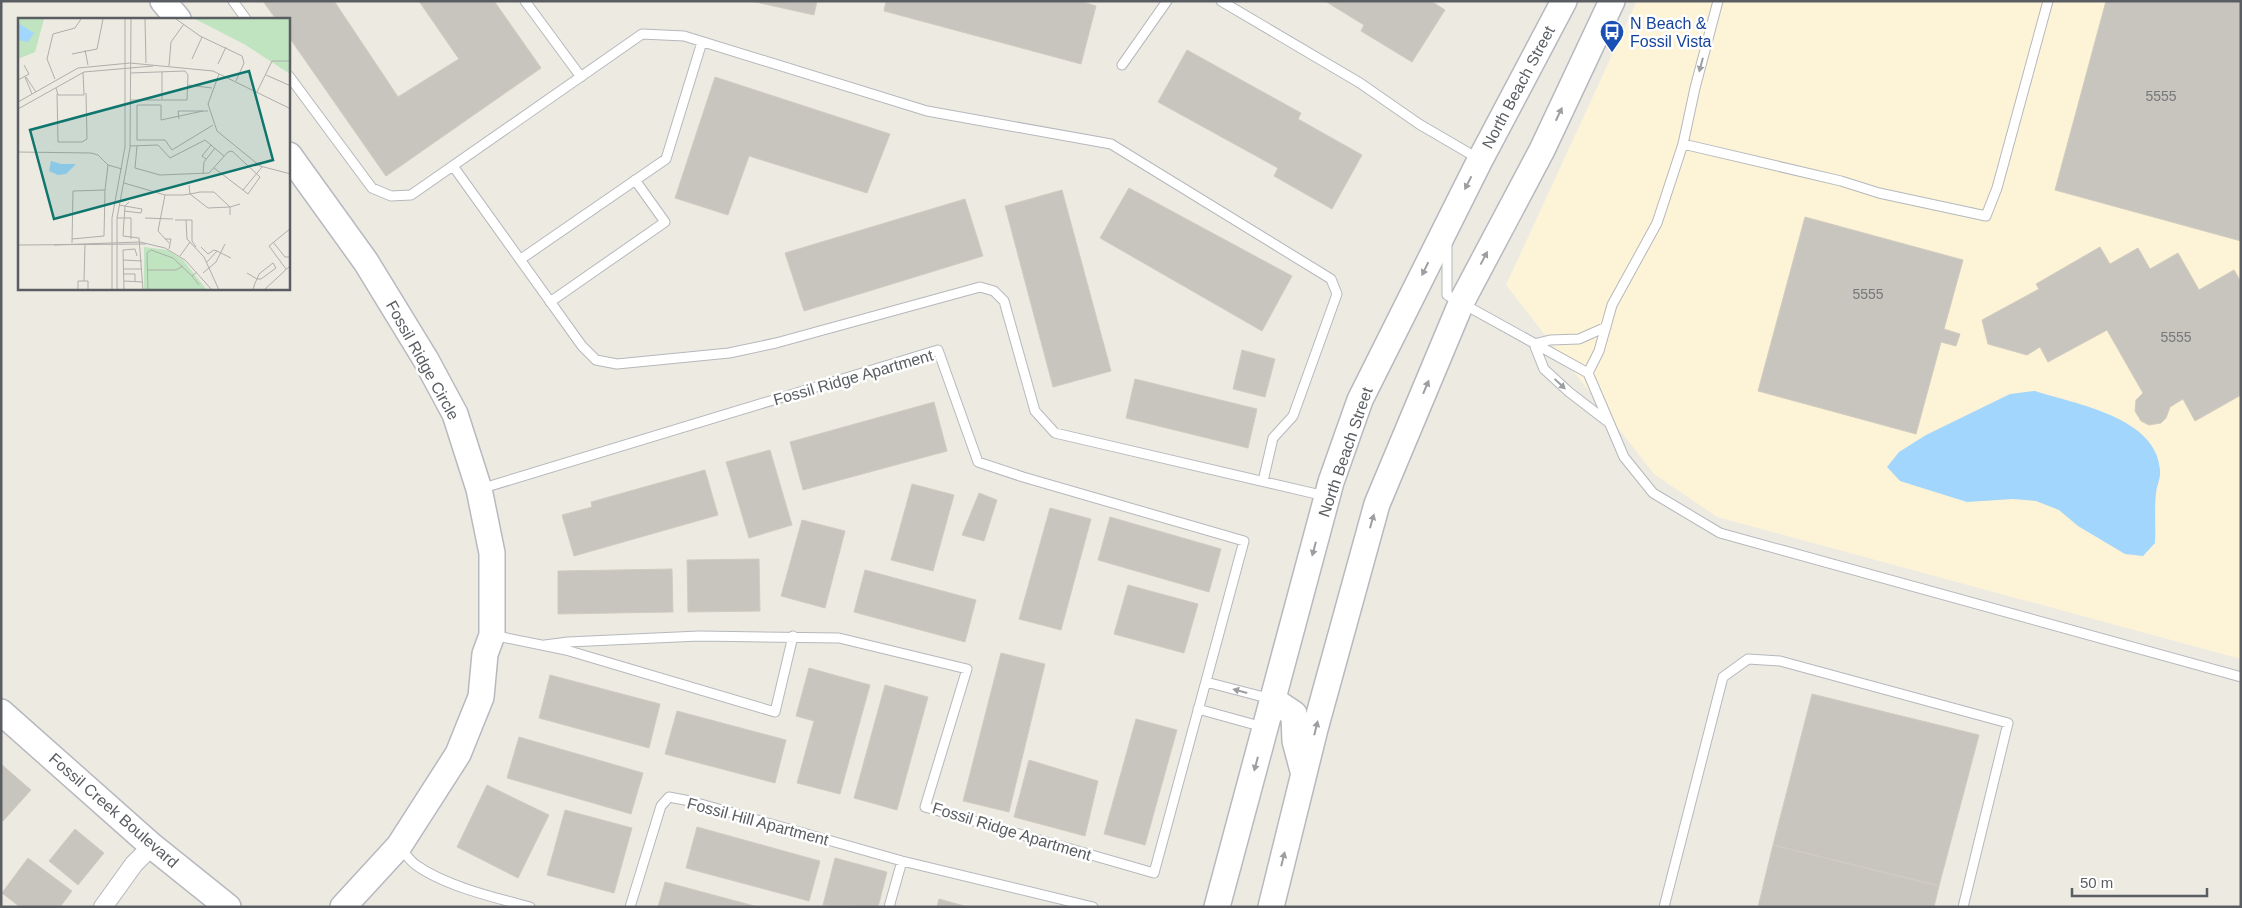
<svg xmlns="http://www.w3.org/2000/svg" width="2242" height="908" font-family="Arial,sans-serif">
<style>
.commercial{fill:#fdf3d7}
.water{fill:#a2d6fc}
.building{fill:#c8c5bf;stroke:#d1ccc0}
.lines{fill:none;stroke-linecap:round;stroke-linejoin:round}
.lane-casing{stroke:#b5b8bc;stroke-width:11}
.street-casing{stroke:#b5b8bc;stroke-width:20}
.secondary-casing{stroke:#b6b9be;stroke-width:28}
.lane{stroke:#fff;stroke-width:9}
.street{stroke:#fff;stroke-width:18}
.secondary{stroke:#fff;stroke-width:25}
.oneway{fill:#9c9ea1}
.labels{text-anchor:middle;stroke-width:5;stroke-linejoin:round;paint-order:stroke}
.number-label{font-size:14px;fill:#767879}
.transit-label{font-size:16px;fill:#164399;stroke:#fff;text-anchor:start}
.street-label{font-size:16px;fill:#5a5e62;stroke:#fff}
.inset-road{fill:none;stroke:#aeaeab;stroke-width:1}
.view{fill:#0f766e;fill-opacity:0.15;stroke:#0f766e;stroke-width:2.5}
.inset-edge{fill:none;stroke:#5a5e62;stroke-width:2.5}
</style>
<rect width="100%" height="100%" fill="#edeae2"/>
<path class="commercial" d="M1637,1H2241V659L1717,517L1654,474L1506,285Z"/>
<path class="water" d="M2035,391C2075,404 2157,417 2160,470C2161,477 2157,485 2156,493C2154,509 2156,526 2155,543L2143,556L2125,554L2078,526L2059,510L2036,501L2013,499L1967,502L1900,481L1887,467L1899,452L1926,435L2010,394Z"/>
<path class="building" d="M263,1H334L398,97L459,59L419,1H494L541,68L386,176L289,37V19H276Z
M263,1H334L398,97L459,59L419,1H494L541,68L386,176L289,37V19H276Z
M751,1H817L814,15Z
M886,1H1080L1096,6L1081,64L884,11Z
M1325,1H1431L1445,10L1412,62L1361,31L1364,25Z
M2106,1H2241V241L2055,190Z
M1187,50L1301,113L1298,119L1362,155L1332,209L1274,176L1278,168L1158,102Z
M715,77L890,134L867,193L749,156L728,215L675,198Z
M1129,188L1292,276L1262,331L1100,238Z
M1062,190L1111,371L1053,387L1005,206Z
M965,199L983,256L804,311L785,253Z
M1805,217L1963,260L1944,329L1960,334L1956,346L1941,342L1916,434L1758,391Z
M2100,247L2110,264L2138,248L2150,269L2178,253L2199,290L2234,270L2241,282V395L2195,421L2183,399L2170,407L2166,418L2161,423L2149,425L2141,421L2135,411L2136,400L2143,393L2107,330L2048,362L2040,347L2027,355L1988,344L1982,320L2039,289L2036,284Z
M1242,350L1275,359L1265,397L1233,389Z
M1135,379L1257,409L1248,448L1126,418Z
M934,402L947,451L803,490L790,442Z
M770,450L792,525L749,538L726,462Z
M705,470L718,515L574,556L562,515L592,507L591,502Z
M912,484L954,495L933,571L891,560Z
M979,493L997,500L984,541L962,535Z
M1050,508L1091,519L1061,630L1019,619Z
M1110,517L1221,549L1209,592L1098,560Z
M802,520L845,531L825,608L781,596Z
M759,559L760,611L688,612L687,560Z
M672,569L673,612L558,614V571Z
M865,570L976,600L965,642L854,612Z
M1128,585L1198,604L1184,653L1114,634Z
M1001,653L1045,664L1009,812L963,801Z
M809,668L870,685L840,794L797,783L814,721L796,716Z
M550,675L660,704L649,748L539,718Z
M885,685L928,697L897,810L854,798Z
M1812,694L1979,735L1939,886L1773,845Z
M677,711L786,740L775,783L665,754Z
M1136,719L1177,730L1145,845L1104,834Z
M519,737L643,773L631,814L507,778Z
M1029,760L1098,781L1085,836L1014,817Z
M1,764L31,790L3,821L1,819Z
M487,785L549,815L518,878L457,847Z
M565,810L632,828L614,893L547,875Z
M697,827L820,861L809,901L686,868Z
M75,829L104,853L78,885L49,861Z
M1773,845L1939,886L1934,907H1758Z
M28,858L72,891L60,907H20L2,893Z
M835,858L887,872L878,907L823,905Z
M665,882L758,907H658Z
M939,899L968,907H937Z"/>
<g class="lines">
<defs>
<path id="lane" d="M233,1L246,19
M525,1L581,77
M1221,1L1360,83L1419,124L1479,159
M1122,65L1167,1
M289,76L372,188L391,196L411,195L642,34L684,36L927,111L1111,144L1331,279L1337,294L1293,416L1273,438L1263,481
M1683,144L1695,88L1718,1
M453,166L582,346L596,360L617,364L729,353L776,343L980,287L994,291L1004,301L1035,411L1055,433L1325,496
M1447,242V295L1588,373L1624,457L1653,493L1720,533L2241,677
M521,259L666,159L702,42
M550,302L665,222L635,180
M1606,327L1579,339L1550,340L1534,344L1544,369L1569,392L1608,422
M1588,373L1599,351L1612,305L1657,223L1683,144L1841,181L1879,193L1986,216L1997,188L2048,1
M480,489L938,350L978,462L1023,477L1244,541L1154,873L925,807L967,669L839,638L699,636L568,642L545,645
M492,635L566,650L775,712L793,636
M1206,682L1271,699
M1198,709L1263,727
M400,848C405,853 410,861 416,865C445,886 496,898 530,907
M630,907L661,806L669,797L690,801L902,861L1093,907
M889,907L902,861
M1664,907L1723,677L1748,659L1780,661L2008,723L1963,907"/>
<path id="street" d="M103,907L134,864L152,846"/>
<path id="secondary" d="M163,1L178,19
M289,155L366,262L426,360L455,414L479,489L492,553V635L485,654L481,697L458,754L399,846L343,907
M1273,700L1294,714L1295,741L1303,771
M1,712L152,846L228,907
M1217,907L1331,482L1360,400L1480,160L1564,1
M1271,907L1315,729L1377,504L1462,301L1542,150L1612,1"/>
</defs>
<use href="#lane" class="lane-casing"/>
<use href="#street" class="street-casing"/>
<use href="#secondary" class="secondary-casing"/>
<use href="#lane" class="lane"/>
<use href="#street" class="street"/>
<use href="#secondary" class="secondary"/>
</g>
<defs><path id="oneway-solid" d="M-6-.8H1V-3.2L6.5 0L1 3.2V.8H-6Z" transform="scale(1.25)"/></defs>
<g class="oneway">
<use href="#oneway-solid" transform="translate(1701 65) rotate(105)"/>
<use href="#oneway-solid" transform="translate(1559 114) rotate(-65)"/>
<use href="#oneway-solid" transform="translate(1468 183) rotate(117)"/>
<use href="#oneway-solid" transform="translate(1484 258) rotate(-62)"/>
<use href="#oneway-solid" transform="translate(1425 269) rotate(116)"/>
<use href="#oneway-solid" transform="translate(1560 384) rotate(43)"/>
<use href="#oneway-solid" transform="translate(1426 387) rotate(-67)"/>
<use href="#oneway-solid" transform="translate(1372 521) rotate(-74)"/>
<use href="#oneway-solid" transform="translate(1314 549) rotate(105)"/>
<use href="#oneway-solid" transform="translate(1240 691) rotate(-165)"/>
<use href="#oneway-solid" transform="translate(1316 728) rotate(-76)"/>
<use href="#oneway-solid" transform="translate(1256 764) rotate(105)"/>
<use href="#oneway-solid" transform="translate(1283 859) rotate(-76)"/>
</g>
<defs>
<symbol id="bus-pin" viewBox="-11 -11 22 30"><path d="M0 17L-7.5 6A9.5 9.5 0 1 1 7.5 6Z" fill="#1a4fb4" stroke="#fff"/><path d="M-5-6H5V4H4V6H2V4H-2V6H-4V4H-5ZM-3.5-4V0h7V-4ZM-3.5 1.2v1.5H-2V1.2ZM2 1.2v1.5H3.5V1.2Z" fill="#fff"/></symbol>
</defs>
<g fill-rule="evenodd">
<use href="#bus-pin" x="1598" y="18" width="28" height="38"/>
</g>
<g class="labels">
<g class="number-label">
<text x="2161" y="101">5555</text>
<text x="1868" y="299">5555</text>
<text x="2176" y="342">5555</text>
</g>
<g class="transit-label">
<text x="1630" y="29">N Beach &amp;<tspan x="1630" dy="18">Fossil Vista</tspan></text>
</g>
<g class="street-label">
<text transform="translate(1518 87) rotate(-62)" y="6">North Beach Street</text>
<text transform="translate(423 360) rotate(61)" y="6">Fossil Ridge Circle</text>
<text transform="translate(853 377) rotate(-16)" y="6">Fossil Ridge Apartment</text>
<text transform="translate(1345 452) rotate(-71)" y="6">North Beach Street</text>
<text transform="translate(114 810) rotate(41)" y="6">Fossil Creek Boulevard</text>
<text transform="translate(758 821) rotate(15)" y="6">Fossil Hill Apartment</text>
<text transform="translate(1012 831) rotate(17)" y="6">Fossil Ridge Apartment</text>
</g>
</g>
<g transform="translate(18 18)">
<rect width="272" height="272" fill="#edeae2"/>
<path d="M0,1H26L17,34L0,41ZM177,1H272V56L226,26ZM126,229L149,232L165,242L189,272H126Z" fill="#bfe4bf"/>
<path d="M0,5L16,15L10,24L0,22ZM33,143L43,146H58L48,156L40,157L31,153Z" fill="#a2d6fc"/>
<path class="inset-road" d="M127,1L128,45M158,1L182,18L224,38L226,45L218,63M67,32L70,47M54,36L79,31L85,1M174,41L184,19M200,46L208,29M151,48L153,24L166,6M144,54V81M201,56L190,86L199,113L242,148L273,156M248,57L273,68M7,59L14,76M8,59L18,74M37,61L29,41L35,16L57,10L63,1M0,62L11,56L6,47M170,67L194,70M38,70L40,77H66L65,54M239,74L254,43H273M39,76L40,124H64L69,121L68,75M112,82H169L170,57L167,53L112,55M0,84L60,50L112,45L195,53L273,91M0,91L66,54L135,48M185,93L143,102V87H119V122H147L154,132L195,107M161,101L160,93H190M112,128L140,127L152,140L187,122L206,138M119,128L117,150L142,157L191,155L210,134L214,133L242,159L230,176L225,172M0,134L73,135L80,137L90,147L104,151M188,141L184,138L193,127M196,150L225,172L244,149M185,156L186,144L197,130M106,165L147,177H165L172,176L182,174H196L212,189L190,190L172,176L171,167M147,177L140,213L151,225M111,184L107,188L105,218L121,220L125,272M101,187L124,191M106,193L123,195L124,191M212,197V189L222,186M99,200H113V221M127,200L155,201M157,202H168L169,221L186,239L201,272M168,202H174V223L178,229M54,221L86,218L87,172M147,221H153L151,231M255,224L267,239H273M54,225L55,173L87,172L90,147M0,227L128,226M36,227L122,224L147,230L167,242L194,272M183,229L190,236L196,232L199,233M162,238L172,224M105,242L124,243M189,244L199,233L213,240M106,251H124M268,251L251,228L273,210M130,252H158L165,248M179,254L174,258L181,267M185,255L198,244L207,226M229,255L239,261H243L258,250L255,245L241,256L239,261L237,265L235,272M106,256H117V263M60,263H70V272H60ZM66,263L67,226M106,263L125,264M94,272V200L107,129V1M99,272V200L112,130L113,1M106,272L105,232L117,231L119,238M130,272L129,235L133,232L155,240L174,258M246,272L273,247"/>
<path class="view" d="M231,53L255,142L36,201L12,112Z"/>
<rect width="272" height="272" class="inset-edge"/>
</g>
<rect width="2242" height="908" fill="none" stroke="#5a5e62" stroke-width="5"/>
<path d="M2072 888v8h135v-8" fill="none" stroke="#5a5e62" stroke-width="2.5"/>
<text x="2080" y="888" font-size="15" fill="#5a5e62" stroke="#ffffff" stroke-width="4" paint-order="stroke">50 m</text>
</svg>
